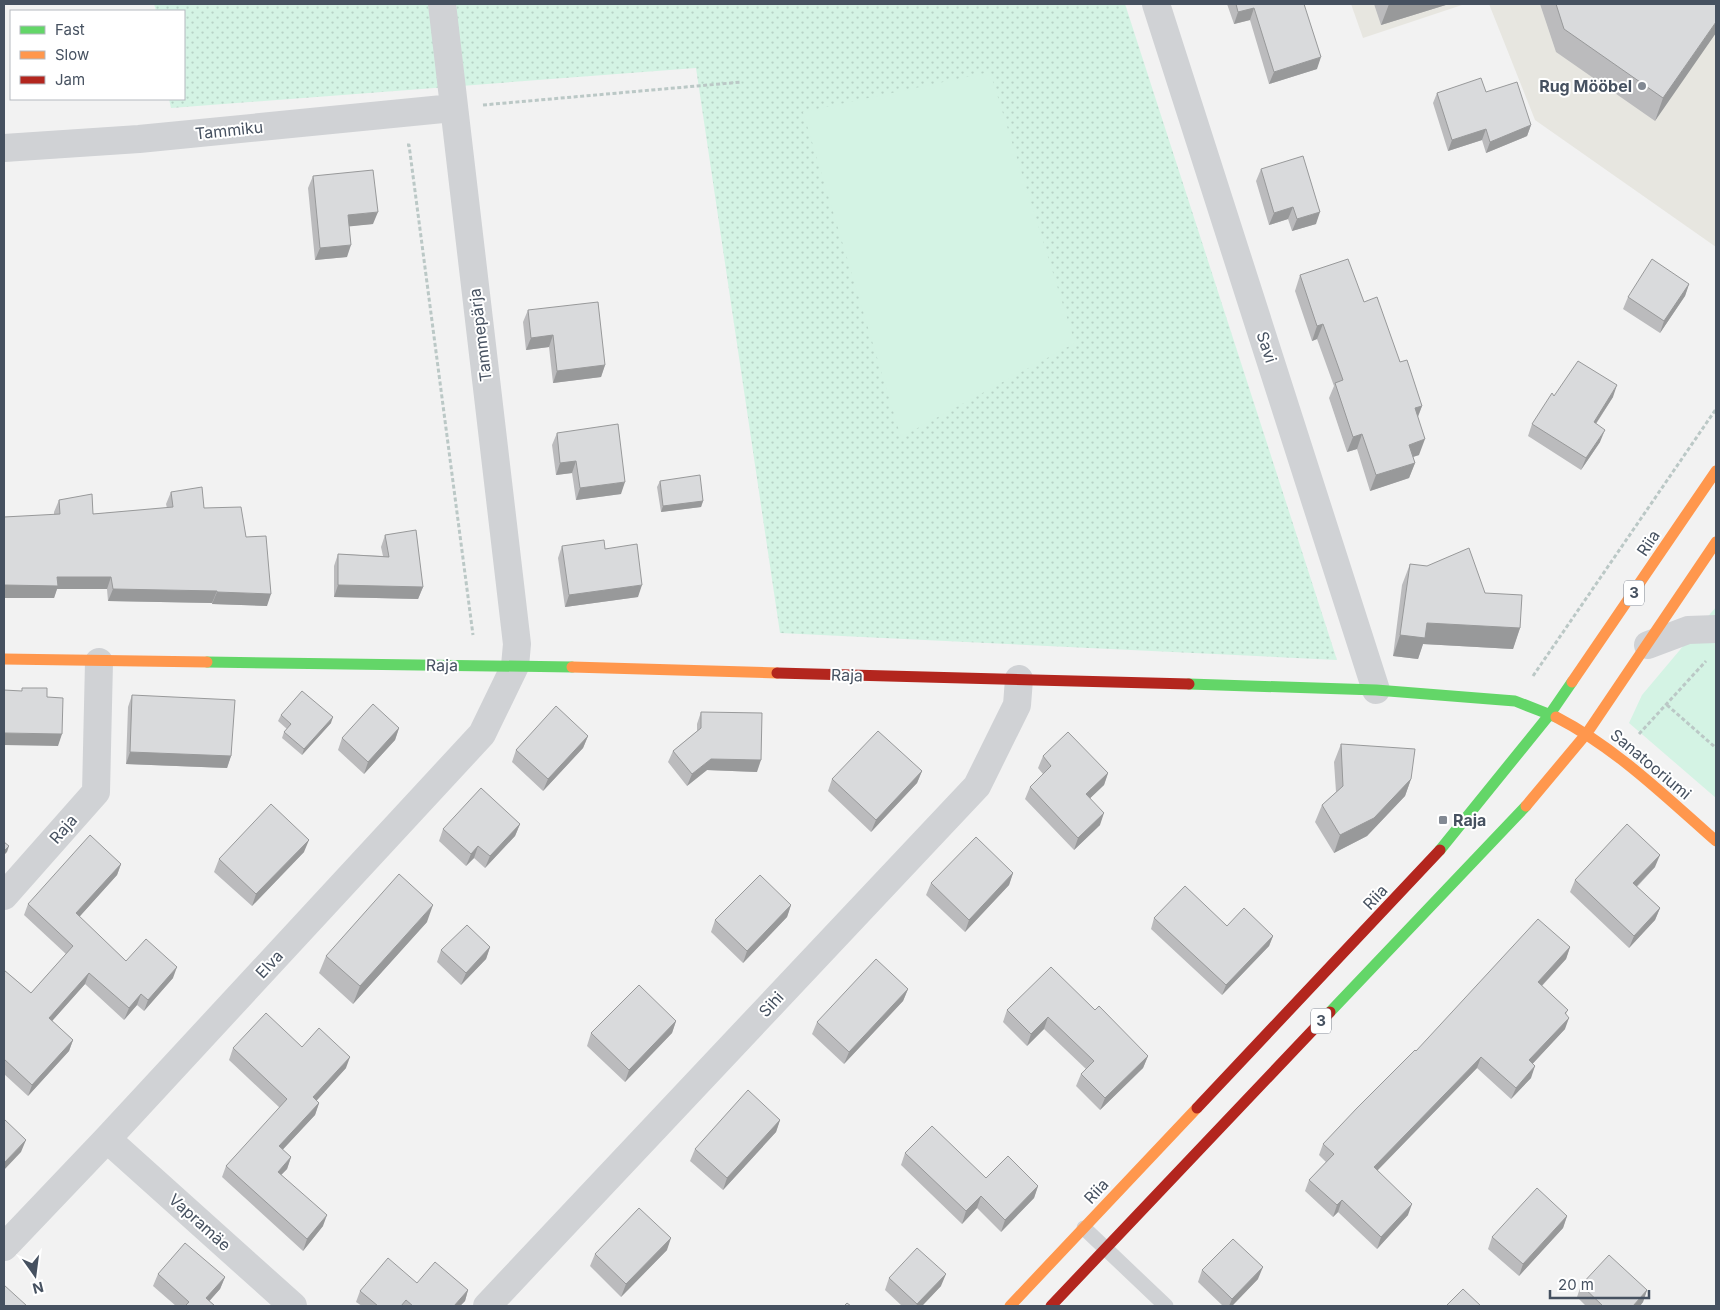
<svg xmlns="http://www.w3.org/2000/svg" width="1720" height="1310" font-family="Inter,sans-serif">
<style>
.commercial{fill:#e7e6e0}
.grass{fill:url(#grass-dots)}
.park{fill:#d4f3e4}
.lines{fill:none;stroke-linecap:round;stroke-linejoin:round}
.path{stroke:#bbc8c6;stroke-width:3;stroke-dasharray:4 2.5;stroke-linecap:butt}
.lane{stroke:#d0d2d5;stroke-width:15}
.street{stroke:#d0d2d5;stroke-width:28}
.fast{stroke:#63d668;stroke-width:11}
.slow{stroke:#ff974d;stroke-width:11}
.jam{stroke:#b3261e;stroke-width:11}
.wall{fill:#bbbbbd}
.shaded-wall{fill:#98999a}
.building{fill:#d9dadc;stroke:#98999a}
.poi-dot{fill:#828993;stroke:#fff;stroke-width:2}
.labels{text-anchor:middle;stroke-width:4;stroke-linejoin:round;paint-order:stroke}
.shield{fill:#fff;stroke:#7e8590;stroke-width:1}
.shield-label{font-size:15px;font-weight:bold;fill:#465160}
.poi-label{font-size:16px;font-weight:bold;fill:#465160;stroke:#fff;text-anchor:end}
.street-label{font-size:16px;fill:#465160;stroke:#fff}
</style>
<defs>
<pattern id="grass-dots" width="8" height="8" patternUnits="userSpaceOnUse" patternTransform="scale(1.25)"><rect width="8" height="8" fill="#d4f3e4"/><path d="M2 2h.1M6 6h.1" fill="none" stroke="#b7d2c6" stroke-width="1.8" stroke-linecap="round"/></pattern>
</defs>
<rect width="100%" height="100%" fill="#f2f2f2"/>
<path class="commercial" d="M1351,4H1465L1363,38Z
M1489,4H1716V247L1535,120Z"/>
<path class="grass" d="M154,4H1125L1337,660L780,633L696,68L171,108L169,99H184V11H156Z"/>
<path class="park" d="M990,72L1075,343L901,437L803,112Z
M1716,607V798L1629,723L1642,695Z"/>
<g class="lines">
<path class="path" d="M483,105L742,82
M407,145H409L473,635
M1533,676L1716,409
M1667,705L1716,748
M1639,734L1706,661"/>
<path class="lane" d="M1084,1228L1166,1306"/>
<path class="street" d="M1156,4L1376,690
M4,148L139,139L453,108
M1648,645L1688,630L1716,629
M4,896L96,792L99,662
M107,1139L293,1306
M4,1247L107,1139L482,734L515,666L517,644L442,4
M487,1306L977,786L1017,705L1019,679"/>
<path class="fast" d="M207,662L572,667
M1189,684L1376,690L1515,701L1556,717
M1440,850L1550,714L1572,682
M1330,1012L1526,806"/>
<path class="slow" d="M4,659L207,662
M572,667L777,673
M1572,682L1716,471
M1556,717C1616,748 1665,796 1716,841
M1526,806L1587,733L1716,542
M1010,1306L1197,1108"/>
<path class="jam" d="M777,673L1189,684
M1197,1108L1440,850
M1051,1306L1330,1012"/>
</g>
<path class="wall" d="M1227,4H1304L1317,69L1269,84L1250,20L1234,24Z
M1374,4H1449L1381,25Z
M1540,4H1716L1655,121L1556,52Z
M1437,93L1531,125L1527,136L1486,153L1482,140L1448,151L1433,103Z
M1261,169L1316,224L1292,231L1288,219L1269,225L1256,181Z
M313,176L373,224L349,226L347,257L315,260L308,188Z
M1300,275L1364,302L1400,362L1422,406L1418,417L1419,455L1413,457L1415,463L1409,478L1370,491L1357,449L1347,452L1329,398L1334,386L1317,339L1312,341L1295,291Z
M1689,284L1685,296L1660,333L1623,309L1628,297Z
M528,310L605,365L601,377L553,383L549,347L526,350L523,322Z
M1554,396L1613,397L1596,424L1600,442L1581,470L1528,436L1532,424Z
M557,433L621,494L576,500L572,473L556,475L552,445Z
M660,481L703,501L701,507L661,512L657,487Z
M171,492L204,508L246,537L267,606L212,604V603L108,601L107,589H57L54,598H4V517L54,515V512L59,500L93,514L167,508L166,504Z
M385,535L423,587L418,599L334,597V566L338,554L383,556L381,547Z
M562,546L605,549L638,597L565,607L558,558Z
M1410,564L1485,593L1520,628L1513,649L1423,644L1418,659L1393,656L1402,585Z
M132,695L231,756L227,768L126,764L128,707Z
M701,712L757,772L707,770L687,786L668,762L673,751L697,731V724Z
M281,715L331,723L302,755L282,738L284,732L287,729L278,721Z
M399,728L395,740L364,774L338,750L342,738Z
M588,736L583,748L543,791L512,762L516,750Z
M1341,744L1411,779L1405,796L1367,836L1334,853L1315,822L1322,805L1336,792L1334,762Z
M1043,756L1108,773L1104,785L1090,798L1100,825L1074,850L1025,799L1030,787L1043,774L1038,768Z
M922,771L917,783L871,832L828,791L832,779Z
M520,824L515,836L485,868L474,858L466,866L439,841L443,829Z
M304,852L252,906L214,872L219,859Z
M121,864L117,875L79,917L126,961L173,978L144,1011L137,1005L124,1020L85,984L52,1021L73,1040L69,1051L28,1096L4,1074V970L31,993L66,954L24,915L28,904Z
M1655,867L1637,887L1660,908L1655,920L1629,948L1570,892L1575,880Z
M1013,873L1009,885L965,932L926,895L931,883Z
M791,905L787,917L743,963L711,932L715,920Z
M1154,918L1227,926L1273,936L1269,946L1222,995L1151,929Z
M427,922L353,1004L319,973L326,956Z
M490,947L486,959L461,985L437,962L441,950Z
M1570,947L1566,959L1542,986L1568,1010L1566,1014L1565,1029L1532,1064L1531,1078L1511,1099L1477,1068L1377,1171L1408,1215L1377,1249L1338,1212L1333,1217L1305,1191L1309,1180L1326,1162L1319,1155L1323,1144L1416,1051Z
M908,989L903,1001L844,1064L812,1034L817,1022Z
M1007,1010H1095L1148,1056L1143,1068L1100,1110L1076,1086L1081,1074L1086,1069L1044,1029L1027,1046L1003,1022Z
M676,1021L672,1033L625,1082L587,1046L591,1033Z
M302,1047L346,1068L316,1101L319,1103L315,1115L282,1150L291,1157L287,1169L281,1175L323,1226L303,1251L222,1177L226,1166L280,1108L229,1060L233,1048Z
M780,1120L776,1132L723,1190L690,1161L695,1149Z
M905,1153L986,1178L1038,1186L1034,1198L1001,1232L977,1208L962,1224L901,1165Z
M1567,1216L1563,1228L1519,1276L1488,1249L1492,1237Z
M667,1250L621,1297L590,1266L595,1254Z
M1202,1270L1258,1279L1232,1306H1223L1198,1282Z
M158,1274L225,1277L220,1289L209,1301L215,1306H176L153,1286Z
M889,1278L941,1286L922,1306H902L885,1290Z
M417,1283L468,1290L465,1301L460,1306H362L356,1302L360,1291Z
M1581,1285L1647,1290L1643,1302L1640,1306H1586L1577,1297Z"/>
<path class="shaded-wall" d="M1389,4H1449L1381,25Z
M1254,8L1250,20L1234,24L1238,12Z
M1716,22V33L1655,121L1663,98Z
M1321,57L1317,69L1269,84L1274,72Z
M1531,125L1527,136L1486,153L1490,142Z
M1486,129L1482,140L1448,151L1452,140Z
M1293,207L1288,219L1269,225L1274,213Z
M378,212L373,224L344,227L348,215Z
M1320,212L1316,224L1292,231L1297,219Z
M351,245L347,257L315,260L320,248Z
M1689,284L1685,296L1660,333L1664,321Z
M1323,324L1317,339L1312,341L1317,326Z
M553,335L549,347L526,350L531,338Z
M605,365L601,377L553,383L557,371Z
M1617,385L1613,397L1589,434L1594,422Z
M1422,406L1416,421L1415,408Z
M1605,430L1600,442L1581,470L1586,458Z
M1362,434L1357,449L1347,452L1353,437Z
M1425,439L1419,455L1403,460L1409,445Z
M576,461L572,473L556,475L560,463Z
M1415,463L1409,478L1370,491L1376,475Z
M625,482L621,494L576,500L580,488Z
M703,501L701,507L661,512L663,506Z
M57,577H111L107,589H57L54,598H4V585Z
M338,585L423,587L418,599L334,597Z
M642,585L638,597L565,607L569,595Z
M113,589L217,591L212,603L108,601Z
M217,592L271,594L267,606L212,604Z
M1427,623L1520,628L1513,649L1423,644L1418,659L1393,656L1400,635Z
M333,717L331,723L302,755L304,749Z
M399,728L395,740L364,774L368,762Z
M4,733L62,734L58,746L4,745Z
M588,736L583,748L543,791L548,779Z
M130,752L231,756L227,768L126,764Z
M711,759L761,760L757,772L707,770L687,786L692,774Z
M922,771L917,783L871,832L876,820Z
M1108,773L1104,785L1082,806L1086,794Z
M1411,779L1405,796L1367,836L1334,853L1340,835Z
M1104,813L1100,825L1074,850L1078,838Z
M520,824L515,836L485,868L490,856Z
M309,840L304,852L252,906L256,894Z
M9,846L7,852L4,855V851Z
M478,846L474,858L466,866L471,854Z
M1660,855L1655,867L1628,895L1633,883Z
M121,864L117,875L72,925L76,913Z
M1013,873L1009,885L965,932L969,920Z
M433,905L427,922L353,1004L360,986Z
M791,905L787,917L743,963L747,951Z
M1660,908L1655,920L1629,948L1634,936Z
M1273,936L1269,946L1222,995L1226,985Z
M490,947L486,959L461,985L466,973Z
M1570,947L1566,959L1534,994L1538,982Z
M177,967L173,978L144,1011L148,1000Z
M89,973L85,984L45,1029L49,1018Z
M908,989L903,1001L844,1064L849,1052Z
M141,994L137,1005L124,1020L129,1008Z
M1048,1017L1044,1029L1027,1046L1031,1034Z
M1569,1018L1565,1029L1525,1072L1529,1060Z
M676,1021L672,1033L625,1082L629,1070Z
M73,1040L69,1051L28,1096L32,1085Z
M1148,1056L1143,1068L1100,1110L1105,1098Z
M350,1057L346,1068L309,1109L313,1097Z
M1481,1057L1477,1068L1369,1179L1374,1167Z
M1535,1066L1531,1078L1511,1099L1516,1088Z
M319,1103L315,1115L275,1158L279,1146Z
M780,1120L776,1132L723,1190L727,1178Z
M26,1140L21,1152L4,1170V1163Z
M291,1157L287,1169L273,1183L278,1172Z
M1038,1186L1034,1198L1001,1232L1005,1220Z
M981,1196L977,1208L962,1224L966,1211Z
M1342,1200L1338,1212L1333,1217L1337,1205Z
M1412,1204L1408,1215L1377,1249L1381,1237Z
M327,1215L323,1226L303,1251L307,1239Z
M1567,1216L1563,1228L1519,1276L1523,1264Z
M671,1238L667,1250L621,1297L626,1284Z
M1263,1267L1258,1279L1232,1306H1229L1232,1299Z
M946,1274L941,1286L922,1306H916L917,1304Z
M225,1277L220,1289L205,1306L206,1298Z
M468,1290L465,1301L460,1306H454Z
M1647,1290L1643,1302L1640,1306H1633Z"/>
<path class="building" d="M1236,4H1304L1321,57L1274,72L1254,8L1238,12Z
M1556,4H1716V22L1663,98L1564,29Z
M1481,78L1486,92L1517,82L1531,125L1490,142L1486,129L1452,140L1437,93Z
M1303,156L1320,212L1297,219L1293,207L1274,213L1261,169Z
M373,170L378,212L348,215L351,245L320,248L313,176Z
M1348,259L1364,302L1377,297L1400,362L1407,360L1422,406L1415,408L1425,439L1409,445L1415,463L1376,475L1362,434L1353,437L1335,383L1343,380L1323,324L1317,326L1300,275Z
M1652,259L1689,284L1664,321L1628,297Z
M598,302L605,365L557,371L553,335L531,338L528,310Z
M1578,361L1617,385L1594,422L1605,430L1586,458L1532,424L1552,393L1554,396Z
M618,424L625,482L580,488L576,461L560,463L557,433Z
M700,475L703,501L663,506L660,481Z
M202,487L204,508L241,507L246,537L266,536L271,594L217,592V591L113,589L111,577H57L58,586L4,585V517L60,514L59,500L92,494L93,514L173,507L171,492Z
M416,530L423,587L338,585V554L389,557L385,535Z
M604,540L605,549L637,544L642,585L569,595L562,546Z
M1469,548L1485,593L1522,595L1520,628L1427,623L1425,638L1400,635L1410,564L1427,566Z
M22,688H47V697L63,698L62,734L4,733V690L22,691Z
M302,691L333,717L304,749L284,732L291,724L281,715Z
M132,695L235,700L231,756L130,752Z
M373,704L399,728L368,762L342,738Z
M556,706L588,736L548,779L516,750Z
M701,712L762,713L761,760L711,759L692,774L673,751L701,728Z
M878,731L922,771L876,820L832,779Z
M1068,732L1108,773L1086,794L1104,813L1078,838L1030,787L1051,766L1043,756Z
M1341,744L1415,749L1411,779L1374,818L1340,835L1322,805L1343,786Z
M481,788L520,824L490,856L478,846L471,854L443,829Z
M271,804L309,840L256,894L219,859Z
M1627,824L1660,855L1633,883L1660,908L1634,936L1575,880Z
M90,835L121,864L76,913L126,961L146,939L177,967L148,1000L141,994L129,1008L89,973L49,1018L73,1040L32,1085L4,1059V970L31,993L73,946L28,904Z
M976,837L1013,873L969,920L931,883Z
M4,842L9,846L4,851Z
M399,874L433,905L360,986L326,956Z
M760,875L791,905L747,951L715,920Z
M1185,886L1227,926L1244,908L1273,936L1226,985L1154,918Z
M1538,919L1570,947L1538,982L1568,1010L1565,1013L1569,1018L1529,1060L1535,1066L1516,1088L1481,1057L1374,1167L1412,1204L1381,1237L1342,1200L1337,1205L1309,1180L1334,1154L1323,1144L1357,1108L1415,1050L1416,1051Z
M467,925L490,947L466,973L441,950Z
M876,959L908,989L849,1052L817,1022Z
M1051,967L1095,1010L1099,1006L1148,1056L1105,1098L1081,1074L1094,1061L1048,1017L1031,1034L1007,1010Z
M639,985L676,1021L629,1070L591,1033Z
M266,1013L302,1047L319,1028L350,1057L313,1097L319,1103L279,1146L291,1157L278,1172L327,1215L307,1239L226,1166L287,1099L233,1048Z
M748,1090L780,1120L727,1178L695,1149Z
M4,1119L26,1140L4,1163Z
M932,1126L986,1178L1008,1156L1038,1186L1005,1220L981,1196L966,1211L905,1153Z
M1537,1188L1567,1216L1523,1264L1492,1237Z
M639,1208L671,1238L626,1284L595,1254Z
M1233,1239L1263,1267L1232,1299L1202,1270Z
M185,1243L225,1277L206,1298L215,1306H185L189,1302L158,1274Z
M917,1248L946,1274L917,1304L889,1278Z
M1609,1255L1647,1290L1633,1306H1603L1581,1285Z
M388,1258L417,1283L435,1262L468,1290L454,1306H413L406,1300L401,1306H378L360,1291Z
M4,1285L27,1306H4Z
M1463,1289L1481,1306H1446Z
M847,1303L851,1306H844Z"/>
<g class="poi-dot">
<circle cx="1642" cy="86" r="5"/>
<rect x="1438" y="815" width="10" height="10" rx="2.5"/>
</g>
<g class="labels">
<g class="shield">
<rect x="1624" y="580.5" width="20" height="25" rx="4"/>
<rect x="1311" y="1008.5" width="20" height="25" rx="4"/>
</g>
<g class="shield-label">
<text x="1634" y="598">3</text>
<text x="1321" y="1026">3</text>
</g>
<g class="poi-label">
<text x="1632" y="92">Rug Mööbel</text>
<text x="1453" y="826" text-anchor="start">Raja</text>
</g>
<g class="street-label">
<text transform="translate(229 130) rotate(-6)" y="6">Tammiku</text>
<text transform="translate(480 335) rotate(-97)" y="6">Tammepärja</text>
<text transform="translate(1267 347) rotate(72)" y="6">Savi</text>
<text transform="translate(1648 543) rotate(-56)" y="6">Riia</text>
<text transform="translate(442 665) rotate(1)" y="6">Raja</text>
<text transform="translate(847 675) rotate(2)" y="6">Raja</text>
<text transform="translate(1651 764) rotate(40)" y="6">Sanatooriumi</text>
<text transform="translate(63 829) rotate(-49)" y="6">Raja</text>
<text transform="translate(1375 897) rotate(-47)" y="6">Riia</text>
<text transform="translate(269 964) rotate(-47)" y="6">Elva</text>
<text transform="translate(771 1004) rotate(-47)" y="6">Sihi</text>
<text transform="translate(1096 1191) rotate(-47)" y="6">Riia</text>
<text transform="translate(200 1222) rotate(42)" y="6">Vapramäe</text>
</g>
</g>
<rect width="1720" height="1310" fill="none" stroke="#465160" stroke-width="10"/>
<rect x="10" y="10" width="175" height="90" fill="#ffffff" stroke="#b5b9bf"/>
<rect x="20" y="26" width="25" height="8" fill="#63d668" stroke="#b5b9bf"/>
<text x="55" y="35" font-size="15" fill="#465160">Fast</text>
<rect x="20" y="51" width="25" height="8" fill="#ff974d" stroke="#b5b9bf"/>
<text x="55" y="60" font-size="15" fill="#465160">Slow</text>
<rect x="20" y="76" width="25" height="8" fill="#b3261e" stroke="#b5b9bf"/>
<text x="55" y="85" font-size="15" fill="#465160">Jam</text>
<g transform="translate(35 1275) rotate(166)" stroke="#ffffff" stroke-width="4" paint-order="stroke">
<path d="M0-4L9 19L0 12L-9 19Z" fill="#465160"/>
<text y="-8" font-size="14" font-weight="bold" text-anchor="middle" fill="#465160">N</text>
</g>
<path d="M1550 1290v8h99v-8" fill="none" stroke="#465160" stroke-width="2.5"/>
<text x="1558" y="1290" font-size="15" fill="#465160" stroke="#ffffff" stroke-width="4" paint-order="stroke">20 m</text>
</svg>
